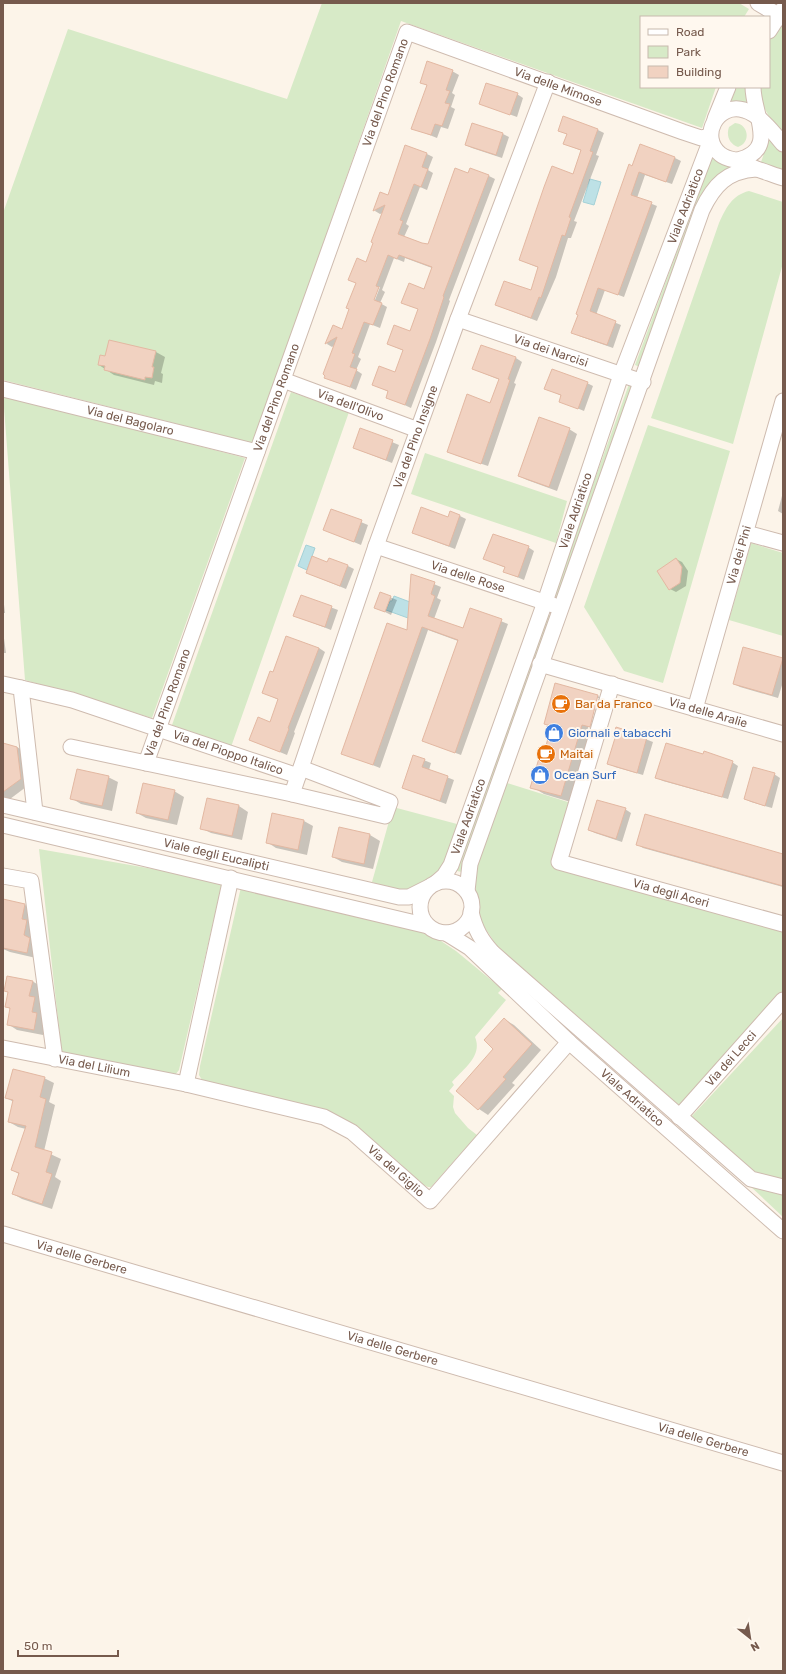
<svg xmlns="http://www.w3.org/2000/svg" width="786" height="1674" font-family="Rubik,sans-serif">
<style>
.green{fill:#d7eac7}
.water{fill:#bde1e6;stroke:#a4d1d7}
.shadow{fill:#0003;fill-rule:evenodd}
.building{fill:#f1d2c1;stroke:#e3b8a2}
.lines{fill:none;stroke-linecap:round;stroke-linejoin:round}
.minor-casing{stroke:#cebbaf;stroke-width:17}
.minor{stroke:#fff;stroke-width:15}
.labels{text-anchor:middle;stroke-width:4;stroke-linejoin:round;paint-order:stroke}
.street-label{font-size:12px;fill:#765a4d;stroke:#fff8ef}
.food-label{font-size:12px;fill:#c56008;stroke:#fff8ef;text-anchor:start}
.shop-label{font-size:12px;fill:#366cbe;stroke:#fff8ef;text-anchor:start}
</style>
<rect width="100%" height="100%" fill="#fcf4e9"/>
<path class="green" d="M322,3H739L749,9L744,17H641V87H716L702,128L401,21L253,444L170,422L3,380V213L68,29L287,99Z
M778,26H783V134C768,116 763,110 757,87H769V39Z
M735,87H745L749,107L729,105Z
M735,123C749,124 751,143 738,147C729,144 726,135 729,127Z
M769,139L772,140L783,153V172L761,162Z
M712,157L730,165V168L725,171L640,367L635,365Z
M749,191L783,202V263L733,444L651,418L719,223C726,208 732,195 749,191Z
M629,384L635,386L558,598L553,596Z
M291,392L349,412L231,747L172,725Z
M3,395L245,458L152,718L25,680Z
M648,425L730,451L663,683L624,671L584,607Z
M425,453L567,501L556,543L411,494Z
M751,543L783,553V636L729,620Z
M547,614L552,616L462,872L457,871Z
M507,783L571,803L553,868L783,932V991L680,1106L497,946L483,925L476,907L475,871Z
M393,807L457,824L448,855L441,870L432,879L406,891L390,888L372,882Z
M39,849L216,880L221,883V888L179,1070L175,1075L62,1055Z
M241,887L411,928L441,941L456,951L502,989L498,993L506,1000L475,1037C483,1056 463,1069 452,1082L454,1085L449,1091L454,1096L453,1107L455,1113L468,1128L477,1135L431,1187H428L424,1185C393,1158 364,1127 327,1111L202,1080L199,1075L200,1066Z
M783,1018V1181L757,1173L750,1168L691,1117Z
M748,1184L752,1186L783,1195V1217Z"/>
<path class="water" d="M590,179L601,182L594,205L583,202Z
M306,545L315,548L307,570L298,566Z
M394,596L418,605L408,618L386,610L390,601H392Z"/>
<path class="shadow" d="M452,71L459,75L452,93L455,95L451,107L455,109L448,129L441,127L437,138L412,128L428,86L421,82Z
M517,94L523,98L517,117L480,104Z
M559,130H598L604,133L596,155L599,156L574,221L577,222L571,238H568L556,277L537,321L496,305L531,291L539,268L520,260L573,175L582,151L565,144L568,135Z
M503,134L509,137L502,158L472,148L466,145Z
M427,154L433,157L428,170L433,173L427,190L420,187L406,224L409,226L404,237L429,246L468,174L489,176L495,179L449,300L450,301L436,342L411,408L387,397L389,392L373,384L396,373L404,351L388,344L410,332L419,309L409,306L424,290L432,268L405,258L404,262L394,258L382,290L385,292L380,303L387,307L380,328L370,324L358,357L361,359L356,370L362,374L356,390L326,377L335,345L332,347L327,344L333,326L343,330L367,263L383,213L380,214L375,211L381,193L388,196ZM378,287H380L373,305L372,304Z
M675,158L681,161L672,184L645,175L637,198L657,206L624,297L605,290L596,315L621,325L613,348L579,336L573,332L632,167Z
M156,352L165,357L161,373L163,374L162,383L155,381L154,385L114,375L99,365Z
M516,358L522,362L514,383L516,384L488,466L455,455L491,404L500,380L473,369Z
M587,383L593,386L584,411L560,401L562,396L546,389Z
M361,429L399,445L392,463L354,448Z
M569,429L577,434L557,491L527,480L519,476Z
M783,492V514L778,511Z
M332,510L368,525L361,545L325,530Z
M460,516L466,519L455,549L413,533L449,518Z
M528,547L534,551L524,580L505,572L506,568L485,559Z
M676,559L682,562L688,571L686,586L676,592L670,589Z
M328,563L348,566L354,569L346,589L307,573Z
M412,575L441,587L437,598L441,600L434,619L463,629L471,609L508,624L461,755L424,741L458,641L428,630L380,768L342,753L408,631Z
M380,593L397,600L391,615L375,607Z
M3,596L5,613H3Z
M301,596L338,610L331,630L295,616Z
M3,631L6,653H3Z
M319,648L325,652L294,732L295,733L287,755L250,740L271,723L279,700L264,693L273,673Z
M782,659L783,682L778,698L740,687L734,684Z
M556,684L598,696L611,704L574,803L544,794L532,787L552,727L545,723ZM597,698H599L589,732L587,731Z
M617,728L653,742L643,775L615,767L608,763L616,738Z
M3,744L17,747L27,753L30,784L10,799L3,797Z
M414,756L431,763L429,770L454,780L446,804L403,788Z
M732,762L738,766L728,799L663,781L657,778Z
M774,774L780,778L772,808L751,802L745,799Z
M108,777L118,782L112,811L81,804L71,798Z
M174,791L184,797L177,825L146,818L137,813Z
M208,799L239,806L248,812L242,840L211,833L201,828Z
M625,809L631,813L622,842L595,833L589,830Z
M273,814L304,821L313,826L307,855L276,848L267,842Z
M339,828L370,835L380,841L373,869L342,862L333,857Z
M637,844L783,855V887L643,848Z
M3,900L25,905L34,910L36,958L10,952L3,949Z
M32,981L42,987L39,1001L44,1003L41,1017L47,1020L43,1035L17,1030L8,1024L11,1009L6,1007L9,993L5,990Z
M504,1019L514,1025L541,1050L512,1083L515,1085L488,1115L479,1109L457,1091L495,1048Z
M44,1078L54,1083L49,1102L55,1105L44,1151L61,1159L55,1177L61,1181L52,1209L22,1199L13,1194L19,1174L12,1170L26,1129L18,1127L9,1122L14,1102L6,1098Z"/>
<path class="building" d="M427,61L453,70L446,90L450,91L445,103L450,104L442,126L435,124L431,135L411,129L427,85L420,83Z
M486,83L518,93L510,115L479,104Z
M563,116L598,129L590,151L593,152L569,217L571,218L565,236L562,235L541,298L539,297L531,318L495,305L504,281L531,290L538,267L519,260L544,187L552,166L573,174L581,150L563,144L567,134L558,131Z
M472,123L503,133L496,155L465,145Z
M640,144L675,157L666,182L639,172L631,195L652,202L618,295L598,288L590,311L616,321L607,345L571,333L578,315L576,314L629,164L632,166Z
M405,145L427,153L422,167L428,169L421,187L414,184L400,220L403,221L398,234L422,243L428,244L455,168L468,173L470,168L489,175L443,296L444,297L430,339L405,405L386,398L388,391L372,385L379,366L395,372L403,350L387,344L394,325L410,331L418,309L401,303L409,283L424,289L432,267L399,255L397,259L388,255L376,286L379,287L374,300L382,303L373,325L364,322L352,353L355,354L350,367L357,369L350,387L324,378L325,376L323,374L337,337L325,344L333,325L342,329L349,309L346,308L356,283L348,280L357,258L366,262L373,243L371,242L385,205L373,211L380,192L388,195Z
M109,340L156,351L152,367H154L152,378L145,377V380L104,370L105,366L98,365L100,355L105,356Z
M481,345L516,357L508,379L510,380L481,464L447,452L467,394L490,403L499,379L472,369Z
M552,369L588,382L578,409L559,402L561,395L544,389Z
M539,417L570,428L549,487L518,476Z
M360,428L393,440L386,460L353,448Z
M421,507L448,517L450,511L460,515L449,546L412,533Z
M331,509L362,520L354,542L323,530Z
M493,534L529,546L518,577L503,572L505,567L483,559Z
M312,556L327,562L329,558L348,565L340,586L306,573Z
M676,558L682,567L680,583L669,590L657,571Z
M411,574L435,582L431,594L435,596L428,616L463,628L470,608L502,619L455,753L422,741L458,640L422,627L373,765L341,754L387,623L407,630Z
M380,592L391,596L385,612L374,608Z
M301,595L332,606L325,627L293,616Z
M286,636L319,648L288,728L289,729L280,752L249,740L258,717L270,722L278,699L262,693L270,671L273,672Z
M743,647L783,658L772,695L733,684Z
M555,683L598,695L590,727L582,725L561,796L530,788L543,745L546,746L551,726L544,724Z
M616,727L647,737L637,773L607,764L615,738L613,737Z
M3,743L17,747L21,779L3,792Z
M666,743L703,754L704,751L733,761L722,797L655,778Z
M413,755L425,759L422,767L448,776L440,801L402,788Z
M753,767L775,773L765,806L744,799Z
M77,769L109,776L102,806L70,799Z
M143,783L175,790L168,820L136,813Z
M207,798L239,805L232,836L200,829Z
M597,800L626,808L616,839L588,830Z
M272,813L304,820L298,850L266,843Z
M645,814L783,854V886L636,845Z
M339,827L370,834L364,864L332,857Z
M3,899L25,904L22,919L27,920L24,935L30,938L27,953L3,948Z
M7,976L33,981L29,996L35,997L32,1012L37,1013L34,1030L7,1025L10,1008L5,1007L8,992L4,991Z
M504,1018L532,1044L503,1077L506,1079L478,1110L456,1091L493,1049L484,1040Z
M13,1069L45,1077L40,1097L46,1099L35,1147L52,1152L46,1172L52,1174L42,1204L12,1194L19,1173L11,1170L26,1126L8,1122L13,1100L5,1098Z"/>
<g class="lines">
<defs>
<g id="minor">
<path d="M758,3L783,18"/>
<path d="M769,31L783,9"/>
<path d="M715,119L728,87"/>
<path d="M783,144C773,132 759,114 744,110C717,102 699,137 720,154C727,160 733,159 740,161C746,163 751,167 757,169C766,172 774,175 783,178"/>
<path d="M738,160C779,150 753,115 753,87"/>
<path id="s1" d="M458,319L643,382"/>
<path id="s2" d="M283,380L418,430"/>
<path id="s3" d="M3,389L257,452"/>
<path d="M746,533L783,543"/>
<path id="s4" d="M376,546L553,605"/>
<path id="s5" d="M540,664L783,734"/>
<path d="M3,684L21,688L35,812"/>
<path id="s6" d="M612,684L559,862L783,924"/>
<path id="s7" d="M21,688L72,700L298,776"/>
<path id="s8" d="M695,709L783,401"/>
<path d="M71,747L292,794L385,816L390,802L301,768"/>
<path id="s9" d="M146,763L407,32L683,132L701,138L710,136"/>
<path id="s10" d="M292,794L376,546L458,319L548,82"/>
<path id="s11" d="M3,805L399,897H409L429,887"/>
<path d="M3,825L428,926"/>
<path d="M3,876L31,881L55,1059"/>
<circle cx="446" cy="907" r="26"/>
<path id="s12" d="M436,883L444,876L451,865L545,602L621,375L710,142V136"/>
<path d="M467,891L470,864C547,646 626,428 702,210C714,185 727,171 756,169"/>
<path d="M471,912C475,929 481,940 493,953L751,1179L783,1187"/>
<path id="s13" d="M446,933L470,948L569,1042L783,1231"/>
<path id="s14" d="M3,1048L186,1084L324,1117L352,1132L430,1201L569,1042"/>
<path d="M186,1084L231,878"/>
<path id="s15" d="M679,1117L783,1000"/>
<path id="s16" d="M3,1234L783,1463"/>
</g>
</defs>
<use href="#minor" class="minor-casing"/>
<use href="#minor" class="minor"/>
</g>
<defs>
<symbol id="cafe-disc" viewBox="-11 -11 22 22"><circle r="9.5" fill="#e8710a" stroke="#fff8ef"/><path d="M-5.5-4.5H6V0H3Q3 3.5 0 3.5H-2.5Q-5.5 3.5-5.5 0ZM3-3.2v2h1.7v-2ZM-6 4.5H4V6H-6Z" fill="#fff"/></symbol>
<symbol id="shop-disc" viewBox="-11 -11 22 22"><circle r="9.5" fill="#3f7fe0" stroke="#fff8ef"/><path d="M-5-2.5h2.3a2.7 3.5 0 0 1 5.4 0H5L5.5 6h-11ZM-1.5-2.5h3a1.5 2.3 0 0 0-3 0Z" fill="#fff"/></symbol>
</defs>
<g fill-rule="evenodd">
<use href="#cafe-disc" x="550" y="693" width="22" height="22"/>
<use href="#shop-disc" x="543" y="722" width="22" height="22"/>
<use href="#cafe-disc" x="535" y="743" width="22" height="22"/>
<use href="#shop-disc" x="529" y="764" width="22" height="22"/>
</g>
<g class="labels">
<g class="street-label">
<text dy="4" stroke="none"><textPath href="#s9" startOffset="937">Via delle Mimose</textPath></text>
<text dy="4" stroke="none"><textPath href="#s9" startOffset="712">Via del Pino Romano</textPath></text>
<text dy="4" stroke="none"><textPath href="#s12" startOffset="723">Viale Adriatico</textPath></text>
<text dy="4" stroke="none"><textPath href="#s1" startOffset="98">Via dei Narcisi</textPath></text>
<text dy="4" stroke="none"><textPath href="#s9" startOffset="388">Via del Pino Romano</textPath></text>
<text dy="4" stroke="none"><textPath href="#s2" startOffset="72">Via dell'Olivo</textPath></text>
<text dy="4" stroke="none"><textPath href="#s3" startOffset="131">Via del Bagolaro</textPath></text>
<text dy="4" stroke="none"><textPath href="#s10" startOffset="378">Via del Pino Insigne</textPath></text>
<text dy="4" stroke="none"><textPath href="#s12" startOffset="399">Viale Adriatico</textPath></text>
<text dy="4" stroke="none"><textPath href="#s8" startOffset="160">Via dei Pini</textPath></text>
<text dy="4" stroke="none"><textPath href="#s4" startOffset="97">Via delle Rose</textPath></text>
<text dy="4" stroke="none"><textPath href="#s9" startOffset="64">Via del Pino Romano</textPath></text>
<text dy="4" stroke="none"><textPath href="#s5" startOffset="175">Via delle Aralie</textPath></text>
<text dy="4" stroke="none"><textPath href="#s7" startOffset="217">Via del Pioppo Italico</textPath></text>
<text dy="4" stroke="none"><textPath href="#s12" startOffset="75">Viale Adriatico</textPath></text>
<text dy="4" stroke="none"><textPath href="#s11" startOffset="219">Viale degli Eucalipti</textPath></text>
<text dy="4" stroke="none"><textPath href="#s6" startOffset="302">Via degli Aceri</textPath></text>
<text dy="4" stroke="none"><textPath href="#s15" startOffset="78">Via dei Lecci</textPath></text>
<text dy="4" stroke="none"><textPath href="#s14" startOffset="93">Via del Lilium</textPath></text>
<text dy="4" stroke="none"><textPath href="#s13" startOffset="249">Viale Adriatico</textPath></text>
<text dy="4" stroke="none"><textPath href="#s14" startOffset="419">Via del Giglio</textPath></text>
<text dy="4" stroke="none"><textPath href="#s16" startOffset="82">Via delle Gerbere</textPath></text>
<text dy="4" stroke="none"><textPath href="#s16" startOffset="406">Via delle Gerbere</textPath></text>
<text dy="4" stroke="none"><textPath href="#s16" startOffset="730">Via delle Gerbere</textPath></text>
</g>
<g class="food-label">
<text x="575" y="708">Bar da Franco</text>
<text x="560" y="758">Maitai</text>
</g>
<g class="shop-label">
<text x="568" y="737">Giornali e tabacchi</text>
<text x="554" y="779">Ocean Surf</text>
</g>
</g>
<rect width="786" height="1674" fill="none" stroke="#765a4d" stroke-width="8"/>
<rect x="640" y="16" width="130" height="72" fill="#fff8ef" stroke="#c8b9ae"/>
<rect x="648" y="29" width="20" height="6" fill="#ffffff" stroke="#c8b9ae"/>
<text x="676" y="36" font-size="12" fill="#765a4d">Road</text>
<rect x="648" y="46" width="20" height="12" fill="#d7eac7" stroke="#c8b9ae"/>
<text x="676" y="56" font-size="12" fill="#765a4d">Park</text>
<rect x="648" y="66" width="20" height="12" fill="#f1d2c1" stroke="#c8b9ae"/>
<text x="676" y="76" font-size="12" fill="#765a4d">Building</text>
<g transform="translate(750 1638) rotate(150)" stroke="#fff8ef" stroke-width="3" paint-order="stroke">
<path d="M0-3L7 15L0 10L-7 15Z" fill="#765a4d"/>
<text y="-6" font-size="11" font-weight="bold" text-anchor="middle" fill="#765a4d">N</text>
</g>
<path d="M18 1650v6h100v-6" fill="none" stroke="#765a4d" stroke-width="2"/>
<text x="24" y="1650" font-size="12" fill="#765a4d" stroke="#fff8ef" stroke-width="3" paint-order="stroke">50 m</text>
</svg>
